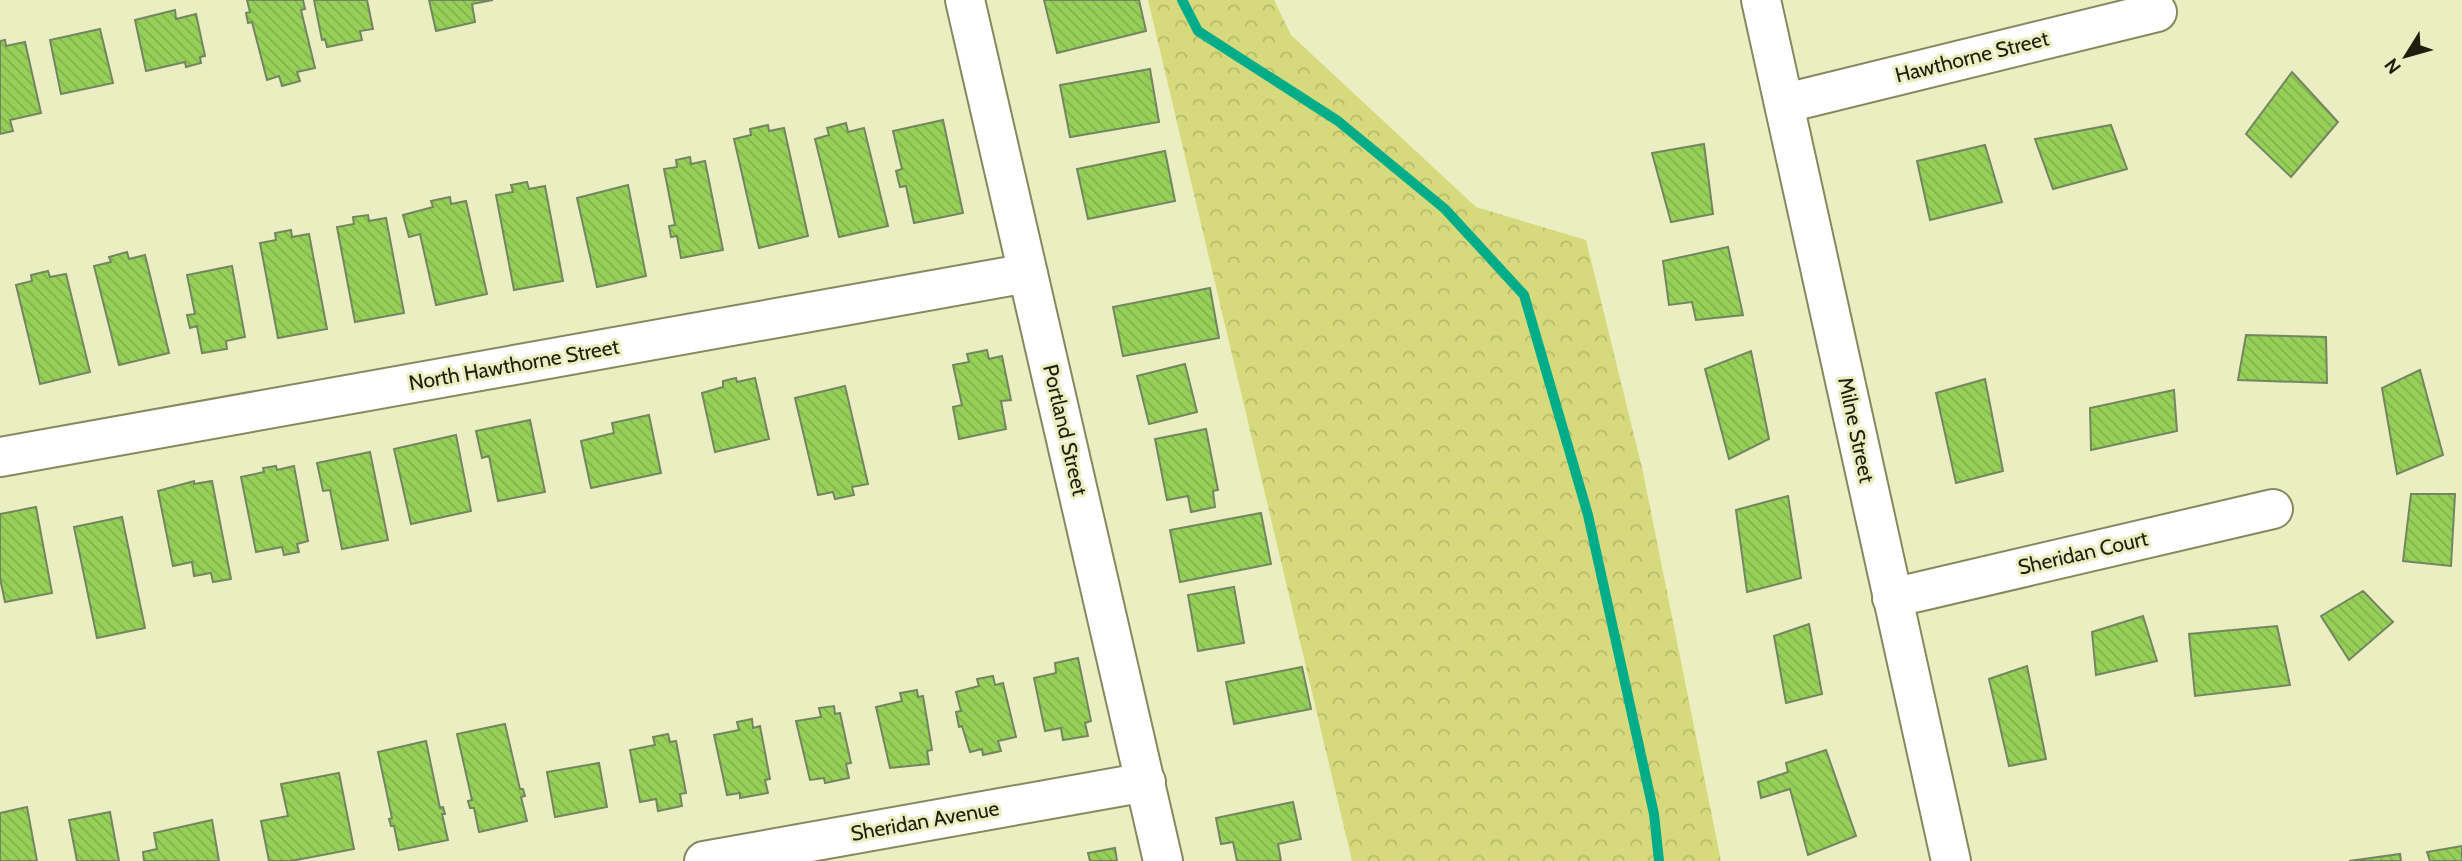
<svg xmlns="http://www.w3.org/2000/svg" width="2462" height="861" font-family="Cabin,sans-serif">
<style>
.forest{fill:url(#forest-crowns)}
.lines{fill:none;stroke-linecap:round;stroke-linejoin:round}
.stream{stroke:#01ad89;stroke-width:10}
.building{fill:url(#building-back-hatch);stroke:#738662;stroke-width:2}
.minor-casing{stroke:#86885f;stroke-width:42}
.minor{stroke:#fff;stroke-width:38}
.labels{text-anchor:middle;stroke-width:6;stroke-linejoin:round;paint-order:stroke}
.street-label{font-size:21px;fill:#1d1e0d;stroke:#ebeec1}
</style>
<defs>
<pattern id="forest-crowns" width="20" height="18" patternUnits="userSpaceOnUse" patternTransform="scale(1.75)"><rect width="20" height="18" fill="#d6da7c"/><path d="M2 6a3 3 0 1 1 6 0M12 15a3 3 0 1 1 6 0" fill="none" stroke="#b7bb6a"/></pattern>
<pattern id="building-back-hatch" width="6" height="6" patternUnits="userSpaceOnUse" patternTransform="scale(1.75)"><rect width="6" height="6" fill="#97d058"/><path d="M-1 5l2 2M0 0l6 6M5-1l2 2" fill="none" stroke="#82b24b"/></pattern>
</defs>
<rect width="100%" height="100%" fill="#ebeec1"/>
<path class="forest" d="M1148,0H1274L1291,35L1476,207L1586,240L1643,472L1721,861H1352Z"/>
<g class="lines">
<path class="stream" d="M1182,0L1198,31L1338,121L1445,209L1524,295L1588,515L1654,814L1659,861"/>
</g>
<path class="building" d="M247,0H303L305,9L301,10L315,68L297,72L300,81L282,86L279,76L267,80L252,22L248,23L246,13L250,12Z
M314,0H367L373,29L360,31L362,40L327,47L325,39L322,40Z
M429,0H493L472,4L475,22L436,31Z
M1044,0H1139L1146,31L1057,53Z
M175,10L176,19L196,14L205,56L200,57L201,63L186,67L185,62L146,71L135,20Z
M100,29L113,83L61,94L50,40Z
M5,40L6,46L25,42L41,113L10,120L13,131L0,134V41Z
M1150,69L1159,122L1070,137L1060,85Z
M2292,72L2338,122L2291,177L2246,134Z
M943,120L963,213L914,223L906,186L900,187L896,171L902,169L893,131Z
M846,123L848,132L864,128L888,226L839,237L815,139L829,135L827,128Z
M768,125L769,131L784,128L808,236L759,248L734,139L751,135L750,129Z
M2111,125L2127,169L2053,189L2035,139Z
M1704,144L1713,214L1671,222L1652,153Z
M1985,145L2002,202L1930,220L1917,161Z
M1165,151L1175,201L1088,219L1077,169Z
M690,157L691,164L705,161L723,250L681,258L677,236L671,237L669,226L675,225L664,169L677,167L676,160Z
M527,182L529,189L545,186L563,281L514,290L496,195L513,192L511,185Z
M628,185L646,276L597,287L577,198Z
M450,197L451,204L466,201L487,294L436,305L420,234L409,237L403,215L433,207L431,201Z
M368,215L369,221L386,218L404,313L355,322L337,227L354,224L353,217Z
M291,230L292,237L309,234L327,329L278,338L260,243L276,240L275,233Z
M1728,247L1743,315L1696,320L1692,302L1669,305L1663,261Z
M127,252L129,259L145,255L169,353L119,365L94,266L111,262L109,257Z
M232,266L245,337L226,341L227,349L202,353L197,326L190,328L187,315L195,314L187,275Z
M48,271L50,277L66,274L90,372L40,384L16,285L32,281L31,275Z
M1210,288L1219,338L1123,356L1113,307Z
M2246,335L2326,337L2327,383L2238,380Z
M987,350L989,359L1002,356L1011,400L1001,401L1006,429L959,439L953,407L962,405L953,365L969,362L967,354Z
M1751,351L1769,439L1729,459L1705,369Z
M1185,364L1197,412L1149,424L1137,376Z
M2420,370L2443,455L2397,474L2382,388Z
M736,378L737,382L755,378L769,439L715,452L702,393L723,387V381Z
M1985,379L2003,471L1956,483L1936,393Z
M845,386L868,484L852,487L854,495L835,499L833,492L818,495L795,398Z
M2174,390L2177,431L2091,450L2090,408Z
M649,415L661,473L591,488L581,441L614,433L612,423Z
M530,420L545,492L498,501L489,456L482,458L476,431Z
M1206,429L1218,490L1213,491L1215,507L1191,512L1188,496L1167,500L1155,439Z
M456,435L471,511L411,524L394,449Z
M370,452L388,540L342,549L330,490L323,491L317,463Z
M276,466L277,470L294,466L308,541L297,544L299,552L284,555L282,547L256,552L241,477L264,472L263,468Z
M194,481V484L212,481L231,579L213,582L211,573L194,576L192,562L173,566L158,491Z
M2411,494H2455L2451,566L2403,561Z
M1788,496L1801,578L1747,592L1736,510Z
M36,507L52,593L5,602L0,578V514Z
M1261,513L1271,564L1180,582L1170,530Z
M122,517L145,628L97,638L74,527Z
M1234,587L1244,643L1198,651L1188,595Z
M2363,591L2393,622L2349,660L2321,616Z
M2143,616L2157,661L2096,675L2092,632Z
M1809,624L1822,694L1786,703L1774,636Z
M2277,626L2290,685L2195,696L2189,634Z
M1078,658L1091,721L1085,723L1088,736L1063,740L1061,728L1045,731L1034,678L1056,673L1055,663Z
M2027,666L2046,759L2009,766L1989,679Z
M1302,667L1311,709L1234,724L1226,682Z
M993,676L995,685L1003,683L1016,737L998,741L1001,751L983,755L982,749L970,752L962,726L959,727L956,712L961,711L956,692L979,686L977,679Z
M917,690L918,697L923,696L932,750L927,751L929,764L890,768L876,707L902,701L900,693Z
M834,706L835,714L840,713L851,763L846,764L849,778L825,783L824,778L810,780L796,721L821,717L819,708Z
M752,719L753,728L760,726L770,779L765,780L768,793L740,798V793L727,795L714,735L739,730L737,722Z
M505,724L520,789H523L525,796L521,797L527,821L479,832L474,808H470L468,801L472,800L457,734Z
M668,734L670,742L676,741L686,793L680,794L682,806L658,811L656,799L640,802L630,750L655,745L653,737Z
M426,741L440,808L443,807L445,814H442L448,840L399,850L394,826H391L389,819L392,818L378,752Z
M1826,750L1856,836L1808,855L1790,789L1761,798L1758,782L1788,772L1786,763Z
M599,763L607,807L555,817L547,772Z
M339,773L354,849L291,861H269L261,821L288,816L281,784Z
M1293,802L1301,839L1278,844L1281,861H1237L1233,842L1221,844L1216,818Z
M27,807L37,861H0V813Z
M110,812L119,861H77L69,820Z
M212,820L219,861H144L143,852L157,849L154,833Z
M2462,846V861H2430L2427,852Z
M1115,848L1117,861H1090L1088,853Z
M2400,854L2401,861H2349Z"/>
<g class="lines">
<defs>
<path id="minor" d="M965,0L1163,861
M1761,0L1951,861
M1786,103L2157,12
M0,457L1028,273
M1892,598L2273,509
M704,861L1146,782"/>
</defs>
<use href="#minor" class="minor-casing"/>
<use href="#minor" class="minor"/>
</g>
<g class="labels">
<g class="street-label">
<text transform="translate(1972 57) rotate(-14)" y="7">Hawthorne Street</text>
<text transform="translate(514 365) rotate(-10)" y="7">North Hawthorne Street</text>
<text transform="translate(1065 430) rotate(77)" y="7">Portland Street</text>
<text transform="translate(1856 430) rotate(78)" y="7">Milne Street</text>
<text transform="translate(2083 553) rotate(-13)" y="7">Sheridan Court</text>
<text transform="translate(925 821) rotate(-10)" y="7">Sheridan Avenue</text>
</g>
</g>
<g transform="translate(2406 56) rotate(233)" stroke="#ebeec1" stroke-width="5" paint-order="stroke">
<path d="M0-5L12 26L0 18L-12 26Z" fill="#1d1e0d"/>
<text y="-10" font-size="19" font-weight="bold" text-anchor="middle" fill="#1d1e0d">N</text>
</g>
</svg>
